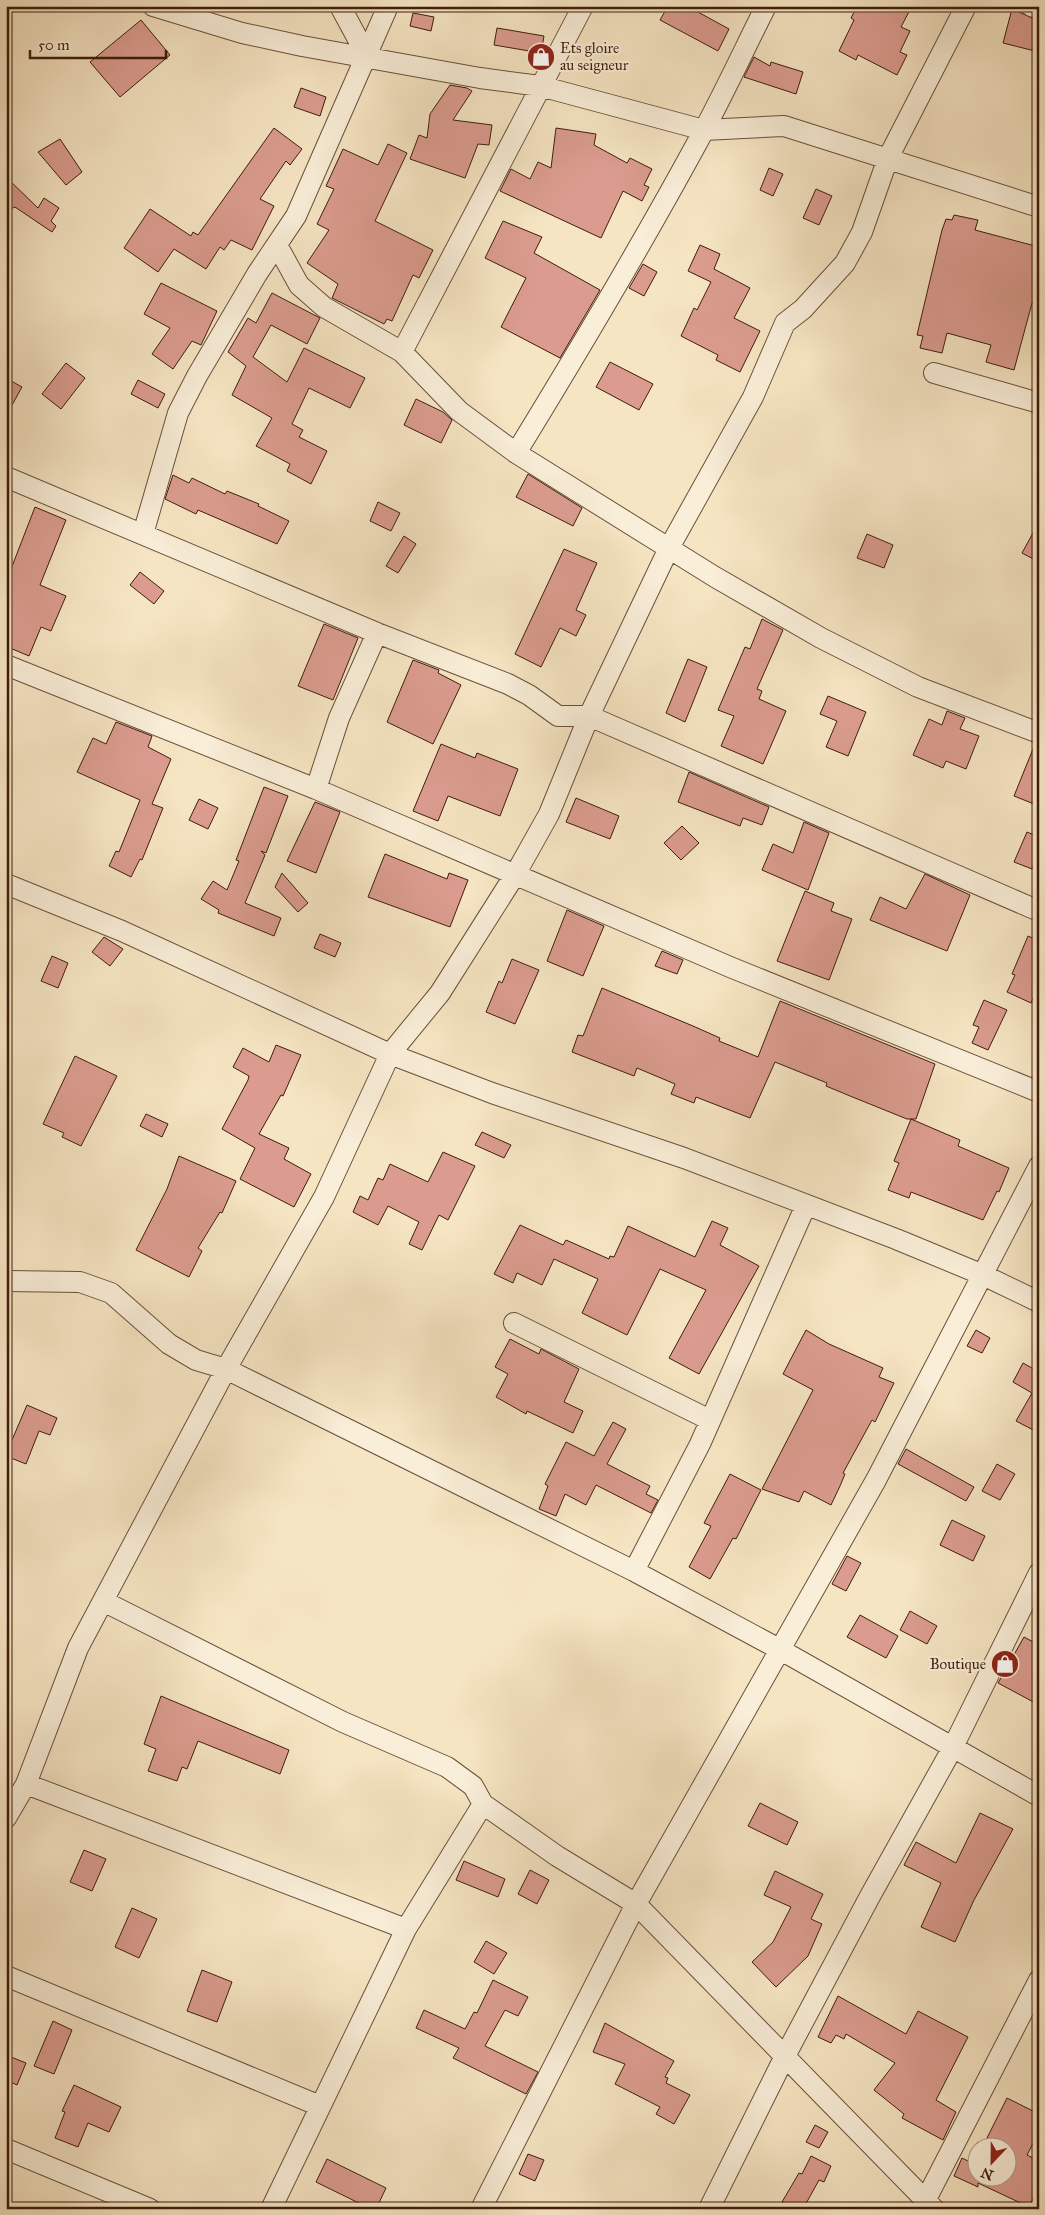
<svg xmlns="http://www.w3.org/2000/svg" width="1045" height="2215" font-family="'IM FELL Great Primer',serif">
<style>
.building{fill:#db9c8f;stroke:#3e1d0c}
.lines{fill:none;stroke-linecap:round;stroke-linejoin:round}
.minor-casing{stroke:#6c4f3a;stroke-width:22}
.minor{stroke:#f9eed8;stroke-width:20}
.labels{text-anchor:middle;stroke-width:4.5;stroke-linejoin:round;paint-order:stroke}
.poi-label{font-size:15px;fill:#3e1d0c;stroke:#f9eed8;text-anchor:start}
</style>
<rect width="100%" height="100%" fill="#f6e5c3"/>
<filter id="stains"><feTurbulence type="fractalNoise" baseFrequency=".004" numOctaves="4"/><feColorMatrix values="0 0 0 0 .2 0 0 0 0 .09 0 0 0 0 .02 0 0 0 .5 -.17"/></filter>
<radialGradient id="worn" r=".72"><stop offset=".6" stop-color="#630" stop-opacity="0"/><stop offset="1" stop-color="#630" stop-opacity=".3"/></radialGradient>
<path class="building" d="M668,6H687L729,29L718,51L660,20Z
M857,6H912L901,27L910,31L900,52L907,55L897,75L858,55L856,60L839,51L854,20L851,18Z
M1012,9L1039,21V52L1003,43Z
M413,13L434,17L431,31L410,26Z
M141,20L170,55L120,97L90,62Z
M497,28L544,36L541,53L494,45Z
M754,57L770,66L771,62L803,72L796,94L744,77Z
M450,85L467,88L472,91L453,120L492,125L489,145L478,144L465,178L410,159L419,135L427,138L430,114Z
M301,88L326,97L320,116L294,107Z
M274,128L302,149L290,165L286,161L260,199L274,206L252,250L231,240L224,250L220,247L206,269L174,249L158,272L124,248L150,209L191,236L193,232L198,235Z
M556,128L596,134L594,145L627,163L630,158L652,169L644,185L649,187L642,201L623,191L601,238L500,191L511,169L530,179L538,162L551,168Z
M60,139L82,172L66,185L38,152Z
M388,144L407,153L375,221L433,250L419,278L413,275L392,321L387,319L384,324L332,298L338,284L307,263L329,230L317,224L334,189L326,186L343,149L378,165Z
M769,168L783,174L773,196L760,190Z
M6,177L38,208L44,198L59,208L51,221L56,226L52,232L15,207L6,211Z
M816,189L832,196L819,225L803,218Z
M954,215L978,220L975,230L1039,247V305L1032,303L1014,370L986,362L991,345L947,333L942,353L920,348L923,336L917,335L942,230L946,219L952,220Z
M503,221L542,237L534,253L600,290L560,358L501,327L526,278L485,258Z
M700,245L720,254L714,269L750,288L734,318L760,331L740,372L716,360L718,355L681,336L694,308L697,310L711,282L688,271Z
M643,264L657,272L644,296L629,288Z
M161,283L217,311L201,345L192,341L173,369L152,354L170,328L144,314Z
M272,293L320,318L307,344L271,325L253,357L287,382L304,348L365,378L350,408L309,388L292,424L303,430L299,437L327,451L311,484L287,471L290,464L256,446L272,418L232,395L246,366L228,352L248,318L256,323Z
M610,362L653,384L639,410L596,387Z
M66,363L85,378L61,409L42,394Z
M6,378L22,387L6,416Z
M138,380L165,394L158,408L131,394Z
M416,399L443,412L452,420L441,443L404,425Z
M528,474L582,508L573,526L516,497Z
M173,475L189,483L192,478L225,494L227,491L259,504L258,506L289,521L277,544L198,510L196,514L165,499Z
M378,502L400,513L391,531L370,521Z
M35,507L66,520L40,585L66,596L51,631L41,627L29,656L10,648L11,644L6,642V567L11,569Z
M1039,522V562L1022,553Z
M867,534L893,545L884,568L857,558Z
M404,536L416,544L398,573L386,566Z
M564,549L597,563L576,610L586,615L576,636L560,628L541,667L515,654Z
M140,572L164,591L154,604L130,585Z
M762,619L783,630L757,689L762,691L759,699L786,711L763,764L721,746L734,716L718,710L745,647L750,649Z
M324,624L358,638L333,700L298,686Z
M688,659L707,667L685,722L666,713Z
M413,660L439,670L438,673L461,685L433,744L387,722Z
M828,696L866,712L848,756L826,747L837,721L820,714Z
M947,711L965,718L960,729L979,736L966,769L946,761L943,768L913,755L929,719L942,725Z
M116,722L152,736L148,747L171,759L152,804L163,808L142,860L140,859L131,877L109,866L116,851L119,852L140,800L77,772L93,738L106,744Z
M441,744L475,758L477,753L518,769L500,816L448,796L438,821L413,811Z
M1035,744L1039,745V806L1014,796Z
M689,772L769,807L762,825L743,818L740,826L678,802Z
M264,787L288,796L266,853L261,851L265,855L245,903L281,918L274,936L218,913L219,910L201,899L213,881L227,890L239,861L236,860Z
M576,798L619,816L610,839L566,822Z
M199,799L218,808L208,829L189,820Z
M315,802L340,812L316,873L287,861Z
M804,822L829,833L808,890L762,870L773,844L793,853Z
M682,826L699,843L681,860L664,843Z
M1027,832L1039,837V866L1034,864L1032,869L1014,862Z
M385,854L447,879L449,873L468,880L450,927L368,897Z
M282,873L308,903L298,912L275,887Z
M925,874L970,895L947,951L870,920L880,897L906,909Z
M805,891L834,903L831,911L852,919L829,980L777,961Z
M567,910L604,926L583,976L547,961Z
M320,934L341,943L335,957L314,948Z
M1028,936L1039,941V975L1033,987L1037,989L1031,1003L1007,992L1015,975L1012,974Z
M104,937L123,949L110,966L92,952Z
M662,951L683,960L677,974L655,966Z
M52,956L68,963L58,988L41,981Z
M512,959L539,970L515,1024L486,1012L499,981L502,983Z
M602,988L693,1026L720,1038L719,1041L758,1057L780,1001L935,1064L916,1119H907L850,1096L826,1086L827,1083L775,1062L750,1118L696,1097L694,1103L671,1094L675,1084L637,1068L634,1076L572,1052L578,1035L583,1036Z
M984,1000L1007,1010L988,1050L972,1043L979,1027L973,1025Z
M276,1045L301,1055L283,1096L281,1095L259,1134L289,1148L284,1159L311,1174L294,1207L240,1179L255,1148L222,1129L248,1080L249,1076L233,1067L243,1048L269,1062Z
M75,1056L117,1076L81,1146L62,1137L64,1133L43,1124Z
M146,1114L168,1124L162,1137L140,1126Z
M911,1119L960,1140L958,1146L1009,1168L999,1192L997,1191L983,1220L911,1192L909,1198L888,1190L899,1163L894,1161Z
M482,1132L511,1145L504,1158L475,1145Z
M443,1152L475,1166L448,1220L439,1215L422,1250L409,1244L419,1222L388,1206L378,1225L353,1212L360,1196L368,1200L378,1178L383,1180L390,1164L428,1182Z
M179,1156L236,1181L222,1213L220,1212L198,1248L202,1251L189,1277L136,1250L167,1189Z
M712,1221L728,1228L720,1245L759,1266L699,1374L669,1358L706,1290L660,1269L627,1335L582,1313L598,1279L554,1259L542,1285L517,1273L513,1283L494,1274L520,1225L563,1245L566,1240L609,1259L610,1256L614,1257L628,1226L695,1257Z
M806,1330L829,1344L883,1368L879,1377L894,1383L875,1422L872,1420L843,1473L845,1474L840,1486L831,1505L804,1491L799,1502L762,1489L813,1390L783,1374Z
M976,1330L990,1338L982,1353L967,1346Z
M510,1339L539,1354L541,1349L579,1369L564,1402L583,1411L573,1433L527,1411L526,1414L496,1397L508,1374L495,1367Z
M1023,1363L1039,1372V1433L1016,1421L1032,1393L1013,1382Z
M27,1405L57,1418L50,1435L39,1431L26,1464L6,1456V1454Z
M613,1422L626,1429L607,1464L650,1486L646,1494L658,1500L651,1513L596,1485L586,1505L565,1494L556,1516L539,1509L548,1486L545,1484L566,1442L594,1456Z
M906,1449L974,1487L966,1501L898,1464Z
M997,1464L1015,1474L1000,1500L982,1491Z
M730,1474L761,1490L736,1539L733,1538L710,1579L689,1567L711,1526L704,1523Z
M952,1520L985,1536L973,1561L940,1545Z
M847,1556L861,1563L846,1591L832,1584Z
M910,1611L937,1626L927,1644L900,1630Z
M860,1615L898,1636L886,1658L847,1637Z
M1024,1637L1039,1645V1705L998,1683Z
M161,1696L289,1750L280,1774L198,1741L187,1769L182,1767L177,1781L148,1771L156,1749L144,1744Z
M760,1803L798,1822L787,1845L748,1826Z
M980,1813L1013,1829L974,1900L955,1942L921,1927L941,1883L904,1865L916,1842L956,1863Z
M84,1850L106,1859L92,1891L70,1882Z
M464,1861L505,1879L498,1897L456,1880Z
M530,1870L549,1880L537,1904L518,1894Z
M775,1871L823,1894L811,1919L822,1924L808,1956L776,1987L752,1962L773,1942L791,1907L764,1895Z
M132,1908L157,1919L139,1958L115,1947Z
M486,1941L507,1953L494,1974L474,1962Z
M202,1970L232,1982L217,2022L187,2011Z
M493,1980L528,1997L518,2016L505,2010L485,2046L538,2072L526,2094L453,2058L459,2048L416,2028L424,2010L465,2029L474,2012L477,2013Z
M838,1996L906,2034L918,2011L968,2037L936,2100L956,2112L943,2140L902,2118L904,2114L874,2090L895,2063L846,2034L844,2039L836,2035L831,2043L818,2037Z
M53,2021L72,2030L54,2074L34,2066Z
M605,2023L674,2061L665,2077L668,2078L666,2083L690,2095L674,2124L656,2114L660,2107L615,2084L625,2064L593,2052Z
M6,2055L26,2063L17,2085L6,2080Z
M74,2085L121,2107L109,2132L88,2123L78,2147L55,2138L65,2112L62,2111Z
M1007,2098L1039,2114V2132L1027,2155L1039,2161V2186L1029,2207L978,2183V2187L954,2176L962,2158L968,2161L978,2142V2178H1008V2148H982Z
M815,2125L828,2132L819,2148L806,2142Z
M528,2154L544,2160L535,2181L519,2174Z
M811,2156L831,2166L824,2182L819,2180L803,2209H795L782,2202L799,2173L802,2174Z
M327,2159L386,2188L376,2209H371L316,2182Z"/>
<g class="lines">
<defs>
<path id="minor" d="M153,6L242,33L302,46L480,78L540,86L704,130L784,126L1039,207
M340,6L367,56
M1031,6L1039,9
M277,245L299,285L324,307L402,352L459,411L516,453L715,577L821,638L918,687L1039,733
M402,352L583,6
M934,373L1039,403
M516,453C581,347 644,241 703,132C725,91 745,48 766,6
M6,477L377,633L508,684L529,695L558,716H589L1039,911
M143,534L178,413L197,376L257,274L296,216L388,6
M377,633L339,718L316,789L730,967L1039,1092
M6,665L316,789
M6,884L122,931L390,1054L492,1093L684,1158L896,1239L983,1275L1039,1302
M6,1281L80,1282L111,1293L169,1344L196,1360L226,1369L634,1571L779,1649L1039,1796
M514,1323L710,1420
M634,1571L700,1444L806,1205
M103,1601L343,1722L447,1767L473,1786L483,1804L406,1929L271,2209
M26,1784L406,1929
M6,1818L26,1784L78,1648L226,1369L324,1197L390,1054L440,993L516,873L549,814L589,716L669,548L753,397L785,323L803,309L845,263L862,232L888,158L966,6
M6,1976L320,2106
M6,2149L150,2209
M481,2209L636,1904L557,1856L483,1804
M709,2209L784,2058L869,1898L952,1749L1039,1573
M921,2209L1039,1980
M934,2209L636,1904L876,1480L1039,1166"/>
</defs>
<use href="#minor" class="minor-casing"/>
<use href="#minor" class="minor"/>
</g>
<defs>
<symbol id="shop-disc" viewBox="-11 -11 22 22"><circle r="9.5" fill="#8f2418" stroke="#f9eed8"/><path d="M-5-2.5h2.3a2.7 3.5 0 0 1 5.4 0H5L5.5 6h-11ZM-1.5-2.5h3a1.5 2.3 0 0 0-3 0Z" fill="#fff"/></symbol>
</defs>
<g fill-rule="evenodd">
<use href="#shop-disc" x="525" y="41" width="32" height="32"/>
<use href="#shop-disc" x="989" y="1648" width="32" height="32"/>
</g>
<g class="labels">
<g class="poi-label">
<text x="560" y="53">Ets gloire<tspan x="560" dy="17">au seigneur</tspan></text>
<text x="986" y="1669" text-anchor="end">Boutique</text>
</g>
</g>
<rect width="1045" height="2215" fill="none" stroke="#f6e5c3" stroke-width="25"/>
<rect x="8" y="8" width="1030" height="2200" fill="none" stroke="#3e1d0c" stroke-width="2.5"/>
<rect x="12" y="12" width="1020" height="2190" fill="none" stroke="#3e1d0c"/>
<g transform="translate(992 2162) rotate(202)"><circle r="24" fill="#f9eed8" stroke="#ae9a86"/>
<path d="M0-4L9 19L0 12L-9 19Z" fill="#8f2418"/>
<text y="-8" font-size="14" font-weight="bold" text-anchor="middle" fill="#3e1d0c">N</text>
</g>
<path d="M30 50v8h136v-8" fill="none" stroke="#3e1d0c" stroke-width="2.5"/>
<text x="38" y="50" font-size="15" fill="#3e1d0c" stroke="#f9eed8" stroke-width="4" paint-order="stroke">50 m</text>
<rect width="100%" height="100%" filter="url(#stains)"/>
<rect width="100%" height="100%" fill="url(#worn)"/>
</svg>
